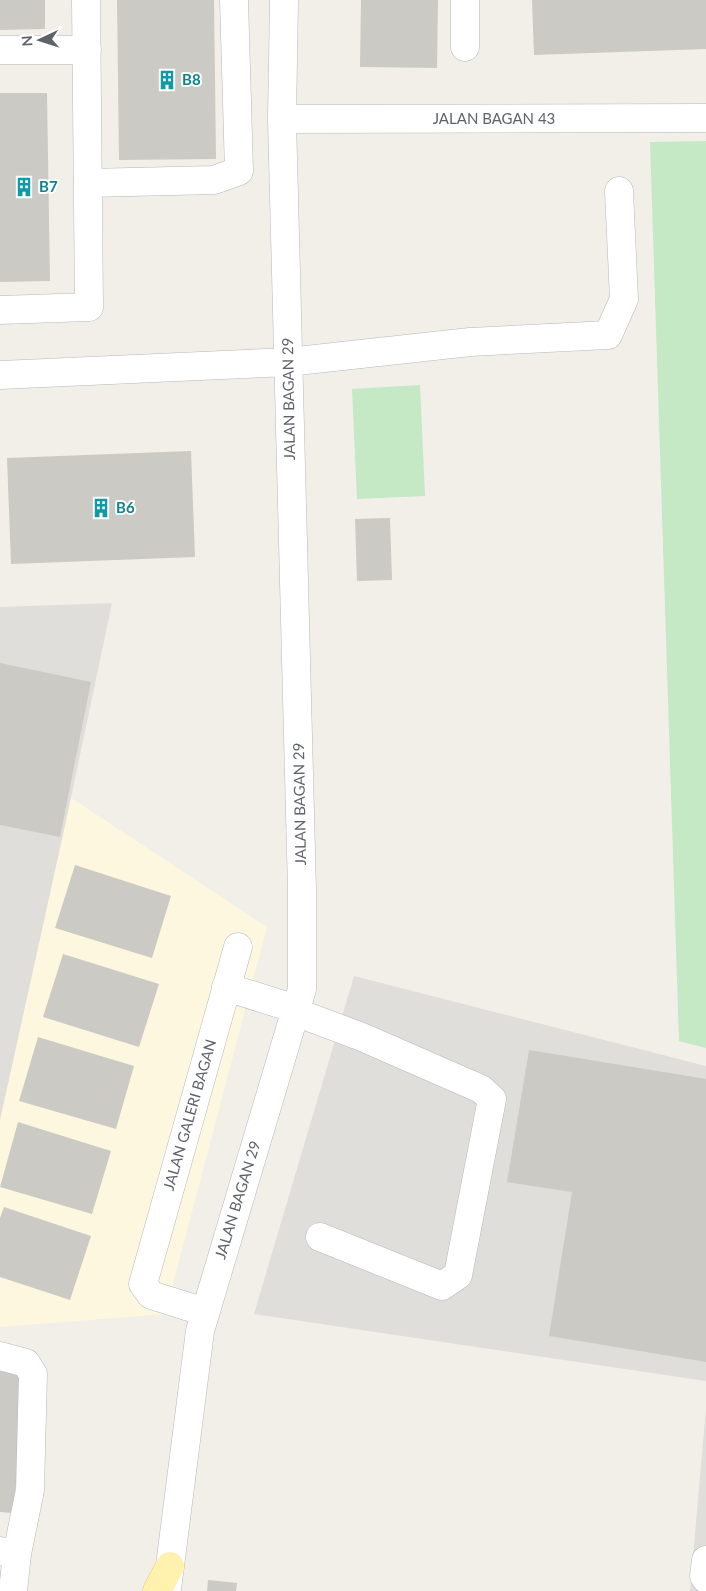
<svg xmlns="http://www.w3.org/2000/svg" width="706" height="1591" font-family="Lato,sans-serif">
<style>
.commercial{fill:#fef7e0}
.industrial{fill:#e0deda}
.green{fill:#c5e8c5}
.building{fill:#cccac5}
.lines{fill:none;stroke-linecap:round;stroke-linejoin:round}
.minor-casing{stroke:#b5b8bc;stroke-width:29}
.major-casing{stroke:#f2c960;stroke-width:29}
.minor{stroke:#fff;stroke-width:28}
.major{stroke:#fff2af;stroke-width:28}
.labels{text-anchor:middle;stroke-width:4;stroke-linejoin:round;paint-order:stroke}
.culture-label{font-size:15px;font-weight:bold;fill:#0d838f;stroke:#fff;text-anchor:start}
.street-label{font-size:15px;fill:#5f6368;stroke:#fff}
</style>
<rect width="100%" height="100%" fill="#f1efe8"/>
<path class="commercial" d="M71,798L267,927L165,1314L0,1327V1120Z"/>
<path class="industrial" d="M112,603L71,798L0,1120V607Z
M354,976L706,1066V1381L254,1314Z
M706,1408V1591H690Z"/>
<path class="green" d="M706,141V1048L679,1041L650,142Z
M420,385L425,496L357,499L352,389Z"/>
<path class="building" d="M0,0H45V29L0,30Z
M117,0H214L216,159L119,160Z
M361,0H438L437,68L360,67Z
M532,0H706V49L534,55Z
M0,93H47L50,281L0,282Z
M191,451L195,557L11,564L7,458Z
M390,518L392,580L357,581L355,519Z
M0,663L91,682L60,837L0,825Z
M75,865L171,896L152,958L55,928Z
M63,954L159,984L139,1047L43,1017Z
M38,1037L134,1066L116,1129L19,1101Z
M529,1050L706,1079V1362L549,1336L572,1192L507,1182Z
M18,1122L111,1151L92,1214L0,1187Z
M4,1207L91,1236L70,1300L0,1277V1218Z
M0,1368L27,1371L13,1513L0,1512Z
M208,1580L237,1583L236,1591H207Z"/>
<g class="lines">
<defs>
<path id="minor" d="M465,47V0
M0,50H87
M282,119L706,118
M89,183L214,180L239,171L234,0
M0,310L89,307L86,0
M0,375L288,362L470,342L608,335L624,299L619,191
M226,987L296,1009
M295,1012L362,1037L481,1089L492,1099L458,1275L442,1286L320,1237
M205,1312L151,1295L143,1284L238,947
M0,1356L26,1363L33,1374L30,1490L17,1554
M0,1551L17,1554L13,1591
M706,1560L704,1576L706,1579
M167,1589L200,1331L302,989V890L282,119L284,0"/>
<path id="major" d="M157,1591L170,1566"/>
</defs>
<use href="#minor" class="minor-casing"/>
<use href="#major" class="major-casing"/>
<use href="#minor" class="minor"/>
<use href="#major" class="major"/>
</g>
<defs>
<symbol id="building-bare" viewBox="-9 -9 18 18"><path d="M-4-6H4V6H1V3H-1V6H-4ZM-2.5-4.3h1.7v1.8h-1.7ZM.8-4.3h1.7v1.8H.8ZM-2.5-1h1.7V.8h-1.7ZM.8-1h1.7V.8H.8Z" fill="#0f9aa8" stroke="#fff" stroke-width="2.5" paint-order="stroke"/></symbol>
</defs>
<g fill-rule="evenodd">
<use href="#building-bare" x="153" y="66" width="28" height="28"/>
<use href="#building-bare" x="10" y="173" width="28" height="28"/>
<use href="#building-bare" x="87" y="494" width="28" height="28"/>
</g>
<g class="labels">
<g class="culture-label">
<text x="182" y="85">B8</text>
<text x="39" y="192">B7</text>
<text x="116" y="513">B6</text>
</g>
<g class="street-label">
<text x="494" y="124">JALAN BAGAN 43</text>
<text transform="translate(289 399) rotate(-91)" y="5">JALAN BAGAN 29</text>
<text transform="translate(300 804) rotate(-91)" y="5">JALAN BAGAN 29</text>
<text transform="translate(190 1115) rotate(-74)" y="5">JALAN GALERI BAGAN</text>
<text transform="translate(238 1200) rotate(-73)" y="5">JALAN BAGAN 29</text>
</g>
</g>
<g transform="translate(40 40) rotate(266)" stroke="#ffffff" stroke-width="4" paint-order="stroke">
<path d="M0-4L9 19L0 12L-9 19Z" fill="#5f6368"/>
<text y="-8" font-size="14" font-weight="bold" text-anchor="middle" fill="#5f6368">N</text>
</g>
</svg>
